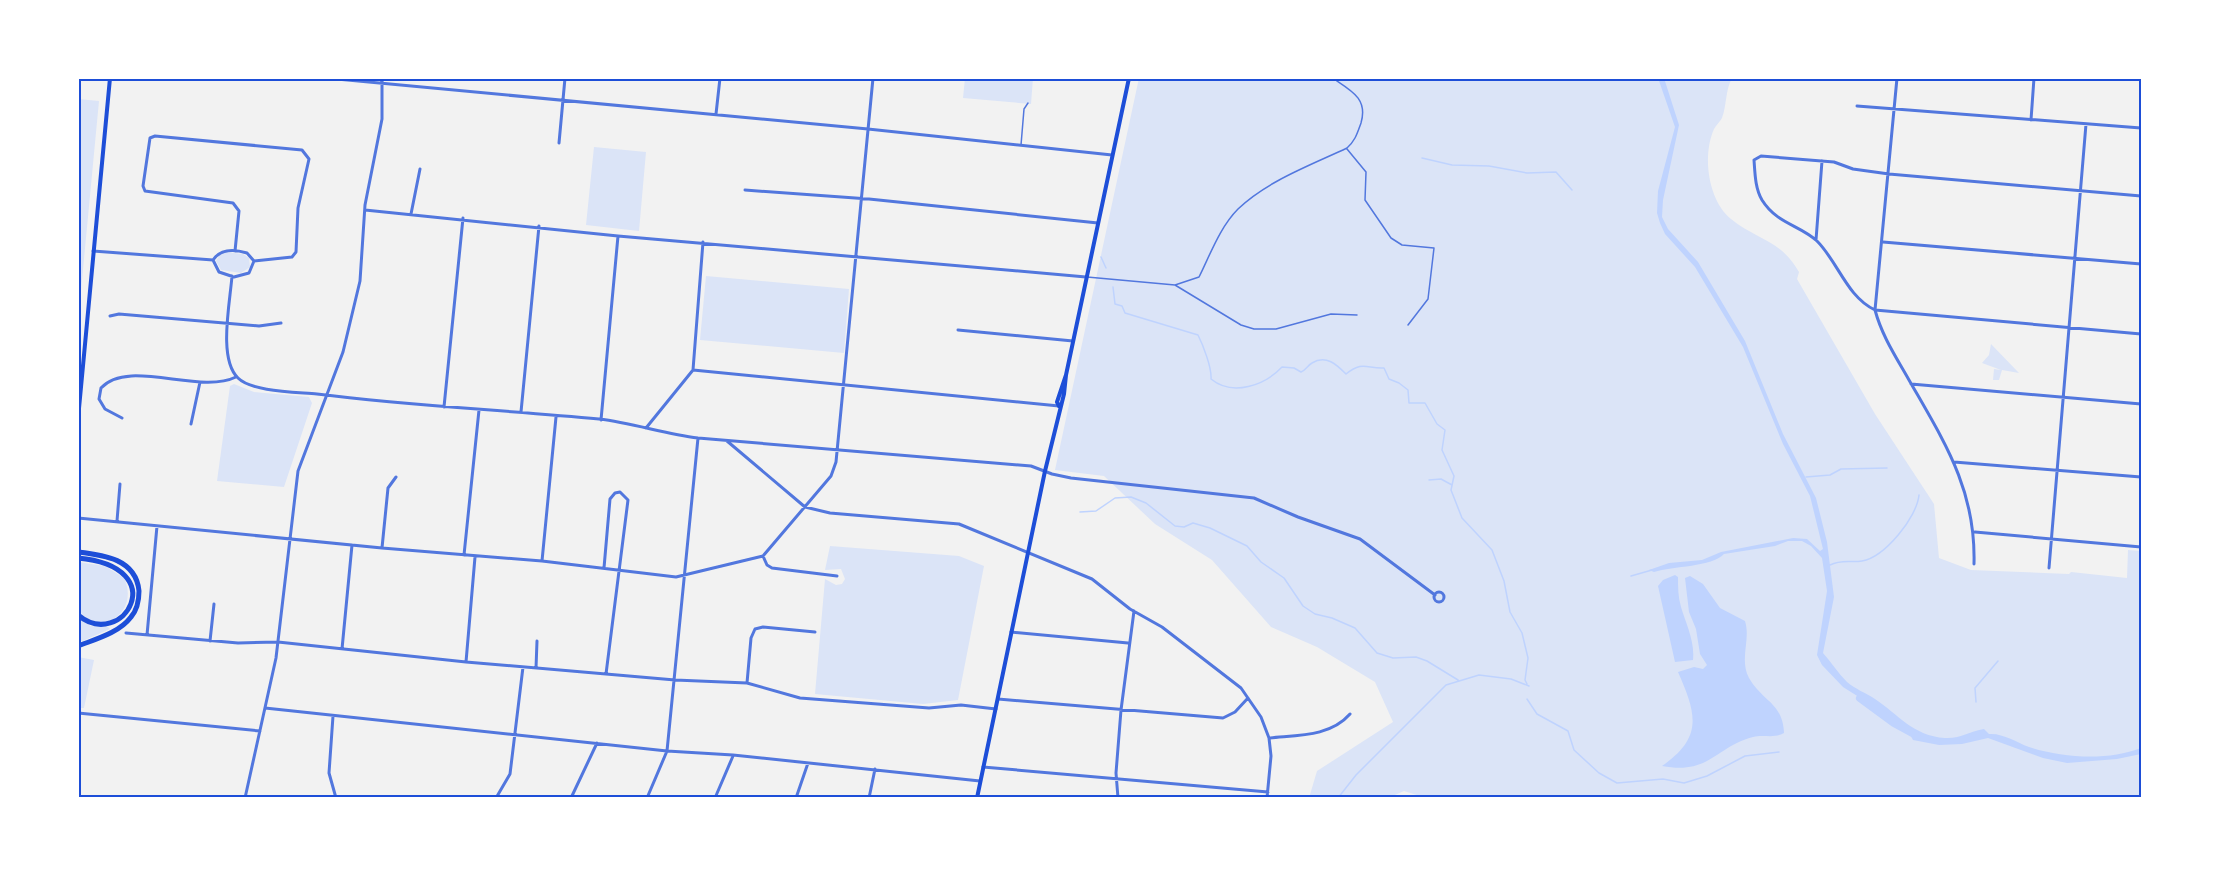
<svg xmlns="http://www.w3.org/2000/svg" width="2219" height="876" font-family="'Noto Sans',sans-serif">
<style>
.green{fill:#dbe4f7}
.water{fill:#bfd3fe}
.lines{fill:none;stroke-linecap:round;stroke-linejoin:round}
.stream{stroke:#bfd3fe;stroke-width:1.5}
.river{stroke:#bfd3fe;stroke-width:8}
.service{stroke:#5277de;stroke-width:1.5}
.minor{stroke:#5277de;stroke-width:3}
.secondary{stroke:#1d4ed8;stroke-width:4}
.motorway{stroke:#1d4ed8;stroke-width:5}
.neatline{fill:none;stroke:#1d4ed8;stroke-width:2}
</style>
<rect width="100%" height="100%" fill="#f2f2f2"/>
<path class="green" d="M965,78H1033L1031,104L963,98Z
M1139,78H1732C1725,91 1727,104 1722,118C1720,122 1716,125 1714,129C1702,156 1708,200 1731,219C1757,240 1781,240 1799,272L1797,279L1875,414L1934,504L1939,558L1971,570L2069,574L2071,572L2127,578L2128,550L2141,551V798H1426L1404,791L1388,798H1309L1317,771L1393,722L1375,682L1317,647L1271,627L1212,560L1155,524L1104,476L1055,470Z
M78,99L99,101L78,322Z
M594,147L646,152L639,231L586,225Z
M225,252L243,254L249,258L250,267L241,273L221,270L216,261L219,256Z
M706,276L849,289L844,353L700,340Z
M1991,344L2019,373L2002,370L1999,380H1993L1994,369L2001,370L1982,363L1989,355Z
M234,384L254,392L309,397L312,403L284,487L217,481L230,386Z
M830,546L959,556L984,566L958,700L923,704L815,694L825,579L836,585L842,584L845,579L841,569L825,570Z
M78,562L105,566L124,578C140,611 102,639 78,610Z
M78,618L91,626L108,627L110,629L78,643Z
M78,657L94,660L84,708H78Z"/>
<path class="water" d="M1658,78H1664L1679,125L1663,200L1662,217L1668,229L1698,262L1745,341L1783,434L1816,498L1827,542L1834,597L1823,653C1831,662 1838,673 1847,682C1855,689 1866,693 1875,699C1898,714 1913,736 1945,738C1960,739 1970,731 1984,729L1989,734C2003,733 2016,742 2029,747C2063,758 2108,761 2141,748V754L2117,759L2067,763L2043,758L1988,738L1962,744L1939,745L1913,740L1907,729L1878,714L1870,704L1843,687L1822,665L1817,655L1827,591L1822,558L1811,546L1802,541H1788L1775,546L1724,554C1712,567 1673,566 1654,572L1649,570L1669,563L1702,560L1721,552L1793,538L1807,539L1820,551L1823,549L1810,496L1783,444L1743,347L1695,267L1665,234L1660,223L1657,213L1658,191L1675,127Z
M1675,575L1678,577C1678,587 1678,597 1681,607C1686,624 1695,641 1693,660L1675,662L1658,586L1663,580Z
M1690,576L1703,584L1720,608L1745,621C1751,640 1739,659 1749,678C1762,701 1783,703 1784,733C1773,739 1764,734 1753,737C1715,747 1710,775 1662,766C1704,737 1696,713 1678,672L1694,667L1703,669L1707,665L1700,654L1696,629L1689,612L1685,578Z"/>
<g class="lines">
<path class="stream" d="M1422,158L1452,165L1489,166L1527,173L1556,172L1572,190
M1101,257L1106,268
M1113,287L1115,304L1122,306L1125,313L1198,335C1203,345 1212,368 1211,379C1233,397 1265,385 1282,367L1294,368L1301,372C1306,370 1307,366 1312,363C1326,354 1337,365 1346,374C1363,360 1367,369 1384,368L1389,379L1399,383L1408,390L1409,403H1425L1437,424L1445,430L1442,450L1454,476L1451,490L1462,518L1492,550L1504,581L1510,612L1522,633L1528,658L1525,680L1527,684
M1806,477L1830,475L1841,469L1887,468
M1429,480L1441,479L1452,485
M1080,512L1096,511L1115,498L1131,497L1146,503L1175,526L1184,527L1193,523L1210,528L1247,546L1261,562L1284,578L1303,606L1315,614L1332,618L1355,628L1377,653L1393,658L1416,657L1427,661L1458,680
M1830,565C1842,559 1851,563 1862,561C1885,557 1917,517 1919,495
M1631,576L1652,570
M1527,699L1537,714L1568,731L1574,750L1599,773L1617,783L1663,779L1684,783L1707,776L1745,756L1779,752
M1976,702L1975,688L1998,661
M1338,798L1356,775L1446,685L1479,675L1511,679L1529,686"/>
<path class="river" d="M1860,698L1894,723L1916,735"/>
<path class="service" d="M1021,145L1024,109L1028,103
M1347,149L1366,172L1365,200L1391,238L1402,245L1434,248L1428,299L1408,325
M1087,277L1175,285L1241,325L1254,329H1276L1331,314L1357,315
M1175,285L1199,277C1210,255 1220,227 1238,209C1267,181 1311,165 1347,148C1355,141 1357,134 1361,123C1368,99 1352,91 1334,79"/>
<path class="minor" d="M326,78L868,129L1112,155
M1897,78L1875,310C1882,336 1896,357 1909,380C1945,443 1976,490 1974,564
M1857,106L2141,128
M716,114L720,78
M2031,120L2034,78
M559,143L565,78
M745,190L869,199L1098,223
M2141,196L1889,174L1853,169L1834,162L1761,156L1754,160C1755,173 1755,188 1762,200C1777,224 1800,225 1817,241C1838,262 1847,297 1875,310L2141,334
M365,210L618,236L1086,277
M411,214L420,169
M1816,240L1822,161
M1883,242L2141,264
M93,251L213,260
M235,251L239,211L233,203L145,191L143,186L150,138L155,136L302,150L309,159L298,208L296,252L292,257L254,261
M213,260L219,272L234,277L249,273L254,261
M213,260C221,248 234,249 247,253L254,261
M232,276C230,303 218,359 238,378C252,392 297,392 317,394C411,406 505,410 599,419C633,423 665,434 698,438L1031,466L1052,474L1071,478L1254,498L1298,517L1360,539L1435,595
M110,316L119,314L259,326L281,323
M958,330L1073,341
M693,370L1059,406
M1911,384L2141,404
M444,407L463,218
M521,412L539,226
M122,418L105,409L99,399L101,388C128,358 199,395 236,377
M601,420L618,236
M191,424L200,382
M646,428L693,370L703,242
M727,441L805,507L830,513L959,524L1092,579L1130,609L1162,627L1241,688L1261,717L1269,738L1271,756L1267,798
M1954,462L2141,477
M78,518L382,548L542,561L676,577L763,556L831,476L836,462L873,78
M117,521L120,484
M1975,532L2141,547
M382,548L388,488L396,477
M464,555L479,410
M763,556L767,565L772,568L837,576
M542,561L556,417
M604,568L610,499L615,493L620,492L628,500L606,674
M2049,568L2086,124
M1434 597a5 5 0 1 1 10 0a5 5 0 1 1-10 0Z
M1011,632L1128,643
M126,633L238,643L278,642L466,662L675,680L747,683L800,698L929,708L961,705L996,709
M147,635L157,526
M210,641L214,604
M342,649L352,545
M466,662L475,557
M536,668L537,641
M747,683L751,638L755,629L763,627L815,632
M998,699L1223,718L1235,712L1248,698
M265,708L667,751L733,755L980,781
M78,713L260,731
M333,716L329,773L336,798
M1269,738C1297,735 1330,737 1350,714
M983,767L1268,792
M245,798L276,658L298,471L343,352L360,281L365,205L382,119V78
M496,798L510,774L523,667
M571,798L597,743
M647,798L667,751L698,438
M715,798L733,756
M796,798L808,763
M869,798L875,769
M1118,798L1116,773L1121,710L1134,611"/>
<path class="secondary" d="M1059,406L1057,402L1066,375
M78,419L110,78
M977,798L1045,471L1064,394L1066,375L1129,78"/>
<path class="motorway" d="M78,552C104,555 136,559 139,591C139,600 137,610 131,617C119,633 96,639 78,646
M78,558C175,567 122,652 78,615"/>
</g>
<rect width="2219" height="876" fill="none" stroke="#ffffff" stroke-width="159"/>
<rect x="80" y="80" width="2060" height="716" class="neatline"/>
</svg>
